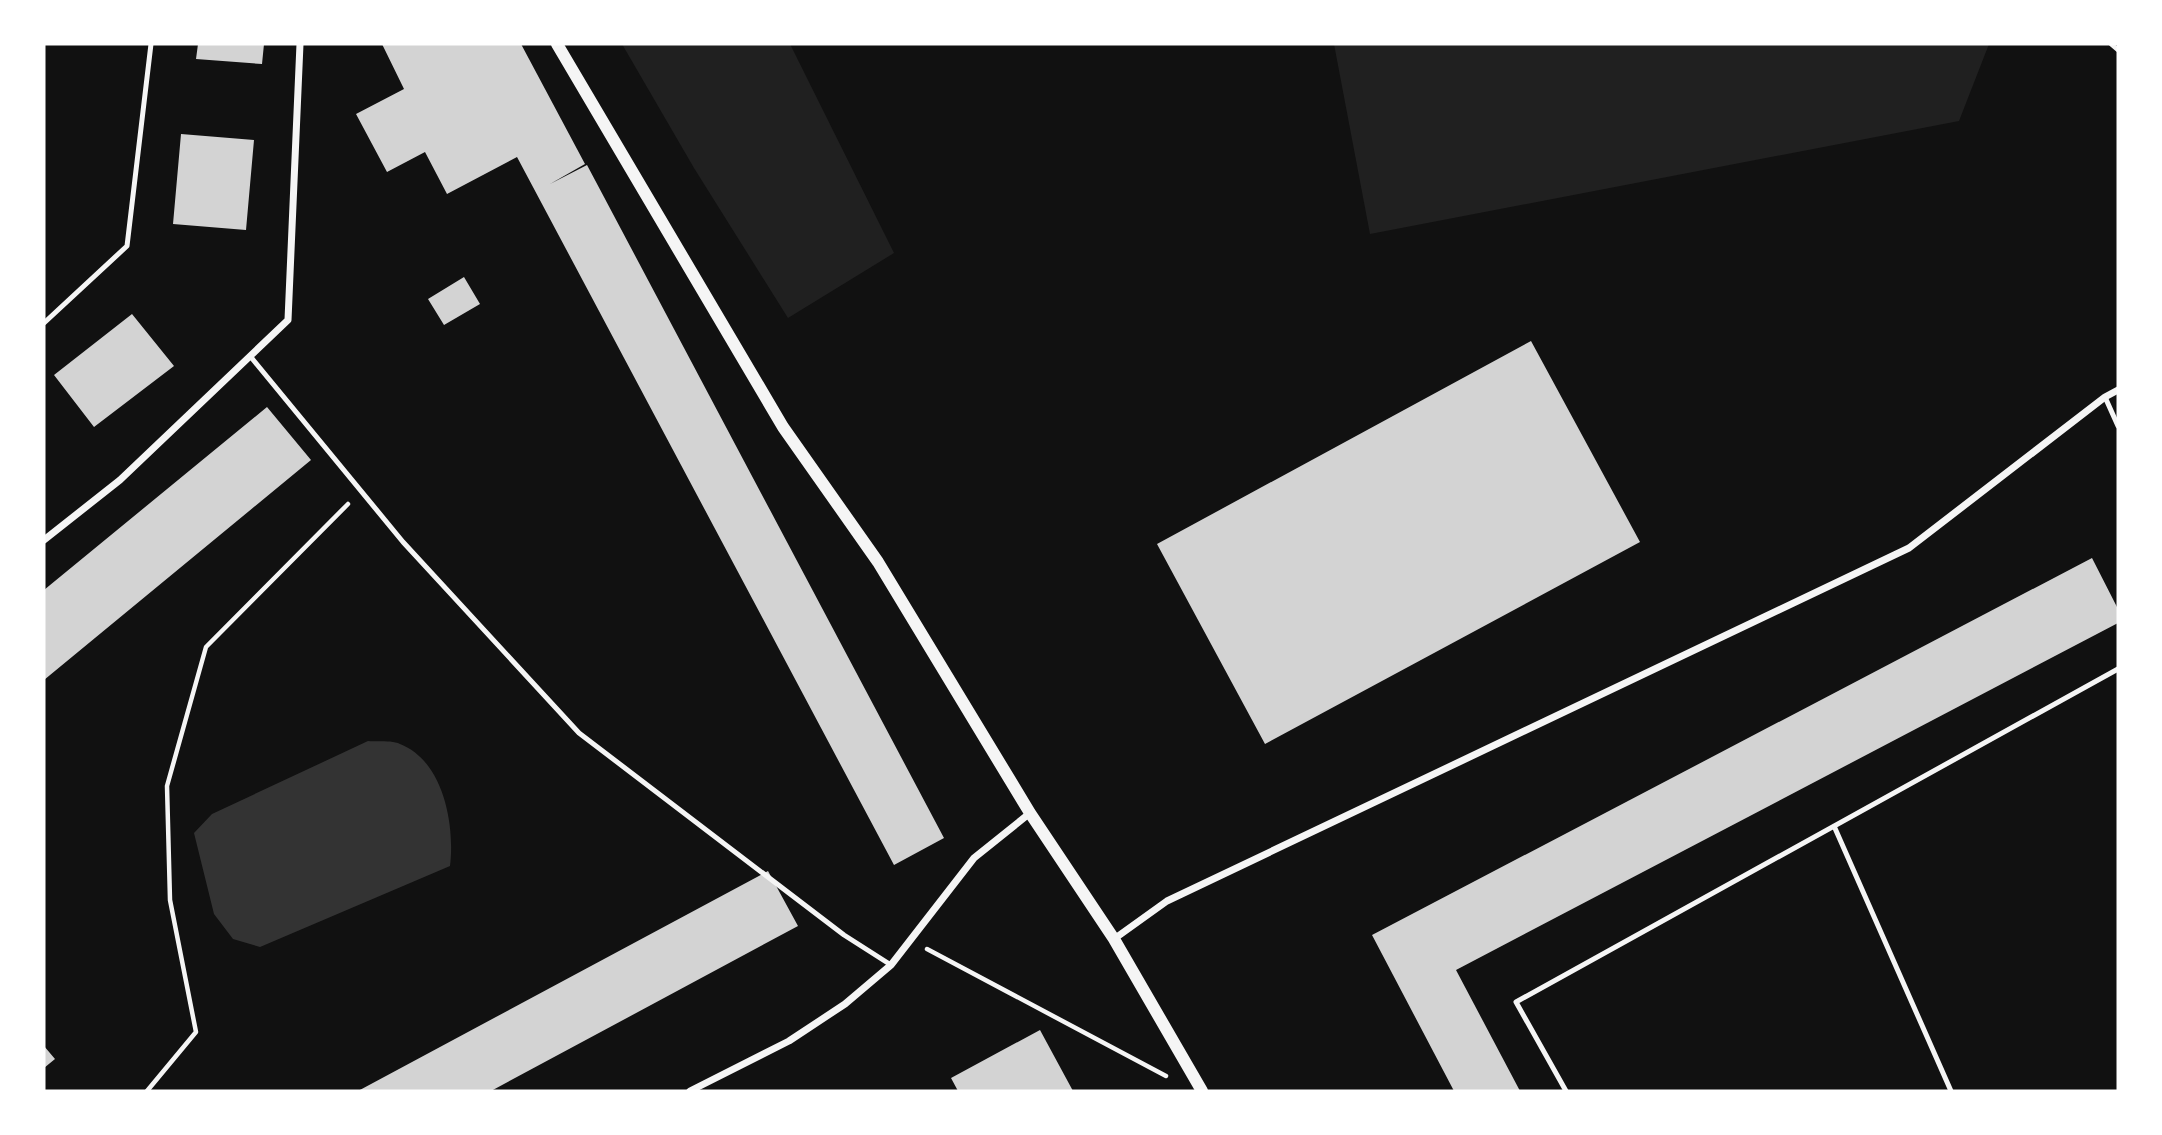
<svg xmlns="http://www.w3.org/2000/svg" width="2162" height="1135" font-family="Barlow,sans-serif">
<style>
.green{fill:#202020}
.water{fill:#333}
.building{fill:#d3d3d3}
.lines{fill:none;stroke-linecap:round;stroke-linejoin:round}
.path{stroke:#f5f5f5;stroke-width:4.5}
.service{stroke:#f5f5f5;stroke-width:5}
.minor{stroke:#f5f5f5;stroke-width:7}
.tertiary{stroke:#f5f5f5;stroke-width:12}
</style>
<rect width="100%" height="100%" fill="#111"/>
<path class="green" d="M622,44H790L894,253L788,318L694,168Z
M1334,44H1989L1959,121L1370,234Z"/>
<path class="water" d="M368,741C377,742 392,740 400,744C444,761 455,826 450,866L260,947L233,939L214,914L194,833L212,814Z"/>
<path class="building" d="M198,44H264L262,64L196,59Z
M521,44L585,164L550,184L587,165L944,838L894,865L517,157L447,194L425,152L387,172L356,114L404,89L382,44Z
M181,134L254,140L246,230L173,224Z
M464,277L480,304L444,325L428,299Z
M132,314L174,366L94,427L54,375Z
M1531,341L1640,542L1265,744L1157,544Z
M267,407L311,460L44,680V590Z
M2092,558L2118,609V623L1456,970L1520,1091H1454L1372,935Z
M768,871L798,926L491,1091H358Z
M1040,1030L1073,1091H958L951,1078Z
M44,1046L55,1059L44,1068Z"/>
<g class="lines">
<path class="path" d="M2111,44L2118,50
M927,949L1166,1076
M147,1091L196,1032L170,900L167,786L206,647L348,504"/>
<path class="service" d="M44,323L127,246L151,44
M250,356L403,542L579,733L844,935L891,965
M2105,397L2118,426
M1834,826L1951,1091
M1566,1091L1516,1002L2118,669"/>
<path class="minor" d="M44,540L120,480L288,320L300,44
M1114,939L1167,901L1909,548L2105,397L2118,390
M690,1091L789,1041L845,1004L891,965L974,858L1030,813"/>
<path class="tertiary" d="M557,44L783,427L878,562L1030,813L1114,939L1202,1091"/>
</g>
<rect width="2162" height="1135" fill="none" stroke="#ffffff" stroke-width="91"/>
</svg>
